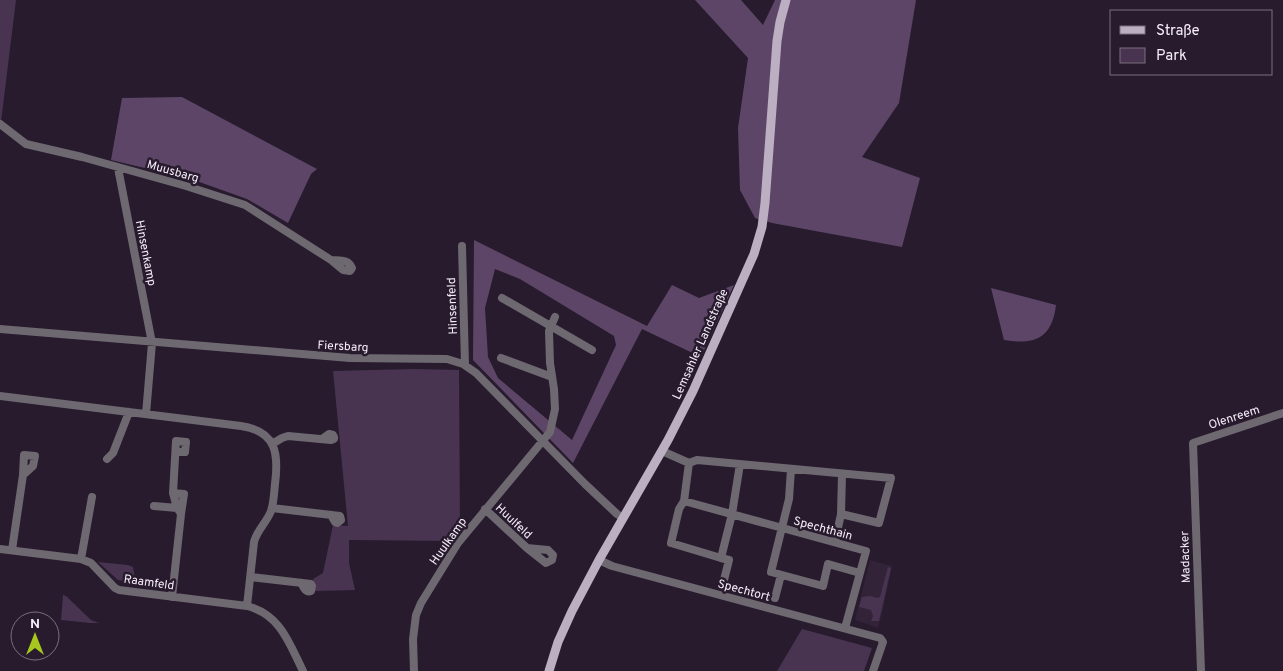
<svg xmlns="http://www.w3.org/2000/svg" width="1283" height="671" font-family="Overpass,sans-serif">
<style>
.built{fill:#322339}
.green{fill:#483451}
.forest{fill:#5d4567;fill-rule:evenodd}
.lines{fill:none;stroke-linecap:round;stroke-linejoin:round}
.minor{stroke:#6e6871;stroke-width:8}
.major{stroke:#bcafc2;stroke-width:9}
.labels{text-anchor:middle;stroke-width:5;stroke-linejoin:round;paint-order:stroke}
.street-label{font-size:12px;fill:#f6eefa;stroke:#271b2d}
</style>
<rect width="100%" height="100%" fill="#271b2d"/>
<path class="built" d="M870,560L892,566L883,609L878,628L855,620Z"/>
<path class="green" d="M0,0H16L1,122L0,121Z
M414,369L459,370L460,532L454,541L349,540V563L355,590L315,591L313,579L323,573L333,525L348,526L333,371Z
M98,562L128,565L133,567L135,579L134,583L118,580Z
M888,567L891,568L879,621H871L873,616L871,610L859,607L862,597L870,596L877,598L880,597Z
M63,595L66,596L91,620L99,623H90L61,620Z
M802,629L872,648L864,671H777Z"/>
<path class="forest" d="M695,0H741L763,25L775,0H916L899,103L862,157L920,178L902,247L772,223L755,218L740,190L738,128L748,58Z
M182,97L317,169L311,174L288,223L247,199L191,179L111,160L122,98Z
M474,240L647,326L672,285L699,298L734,285L701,357L642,329L573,463L473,360ZM495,269L520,279L614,336L616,345L572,440L498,378L488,357L485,308Z
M991,288L1056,305C1052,339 1034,345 1004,340Z"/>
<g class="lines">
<path class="minor" d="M0,124L26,144L82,157L186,186L245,205L331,260L343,270L350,271L352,268C348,259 340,261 331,260
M118,168L152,343L146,414
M462,246L465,365
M502,298L592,350
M0,329L350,358L447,359L463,364L476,373L585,484L617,514L623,518
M501,358L552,377
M0,396L241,426C276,431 279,453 275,484C274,492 274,502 271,511C267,522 257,530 254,542L247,606
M272,444L282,438L288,436L331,440L334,439V437L333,435L329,434L322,439
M662,451L689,463L684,501L866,551L845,628
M176,452H185L186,442L176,441L173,493L177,508
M107,459L113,453L129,412
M689,463L697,460L891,478L879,523L841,514L842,474
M791,469L789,499L771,572L823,586L828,564L860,573
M684,501L679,509L671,543L721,558L732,514L740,464
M154,506L177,508L180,512
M272,508L340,516L341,520L337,523L335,522L331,515
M485,509L527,548L546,563L552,560L553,555L548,550L527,548
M835,542L841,514
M0,549L81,559L91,563L115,588L119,590L247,606C281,615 289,643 303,671
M12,550L23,475L24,455L35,456L33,466L23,475
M721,558L729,560L723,584
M81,559L92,497
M599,560L612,566L880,638L883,642L873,671
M251,577L311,584L312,586L311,591C305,593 304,587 301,583
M172,597L181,514L184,494L173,493
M775,598L781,575
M414,671L413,639L416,615L421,603L458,543L550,432L555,409L554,389L550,363L549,331L555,317
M1201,671L1193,443L1283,413"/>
<path class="major" d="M549,671L558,642L572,611L599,560L668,440L693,391L754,254L762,227L765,203L777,41L780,22L786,0"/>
</g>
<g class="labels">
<g class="street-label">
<text transform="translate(173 171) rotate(16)" y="4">Muusbarg</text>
<text transform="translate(146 253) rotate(79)" y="4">Hinsenkamp</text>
<text transform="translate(452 306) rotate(-92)" y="4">Hinsenfeld</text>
<text transform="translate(700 344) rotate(-66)" y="4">Lemsahler Landstraße</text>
<text transform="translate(343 346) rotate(3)" y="4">Fiersbarg</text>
<text transform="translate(1234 417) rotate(-18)" y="4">Olenreem</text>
<text transform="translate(514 521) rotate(43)" y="4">Huulfeld</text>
<text transform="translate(823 528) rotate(15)" y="4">Spechthain</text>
<text transform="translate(448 541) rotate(-55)" y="4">Huulkamp</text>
<text transform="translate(1185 557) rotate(-92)" y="4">Madacker</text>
<text transform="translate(149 582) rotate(8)" y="4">Raamfeld</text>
<text transform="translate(744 590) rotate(15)" y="4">Spechtort</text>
</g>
</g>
<rect x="1110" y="10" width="162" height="65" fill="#271b2d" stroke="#7a6f7f"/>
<rect x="1120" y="26" width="25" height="8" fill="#bcafc2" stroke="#7a6f7f"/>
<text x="1156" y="35" font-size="15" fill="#f6eefa">Straße</text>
<rect x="1120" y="48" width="25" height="15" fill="#483451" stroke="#7a6f7f"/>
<text x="1156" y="60" font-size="15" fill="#f6eefa">Park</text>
<g transform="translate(35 636)"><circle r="24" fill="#271b2d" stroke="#7a6f7f"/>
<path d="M0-4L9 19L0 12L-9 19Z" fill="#a7c71e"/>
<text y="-8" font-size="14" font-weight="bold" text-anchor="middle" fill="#f6eefa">N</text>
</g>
</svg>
